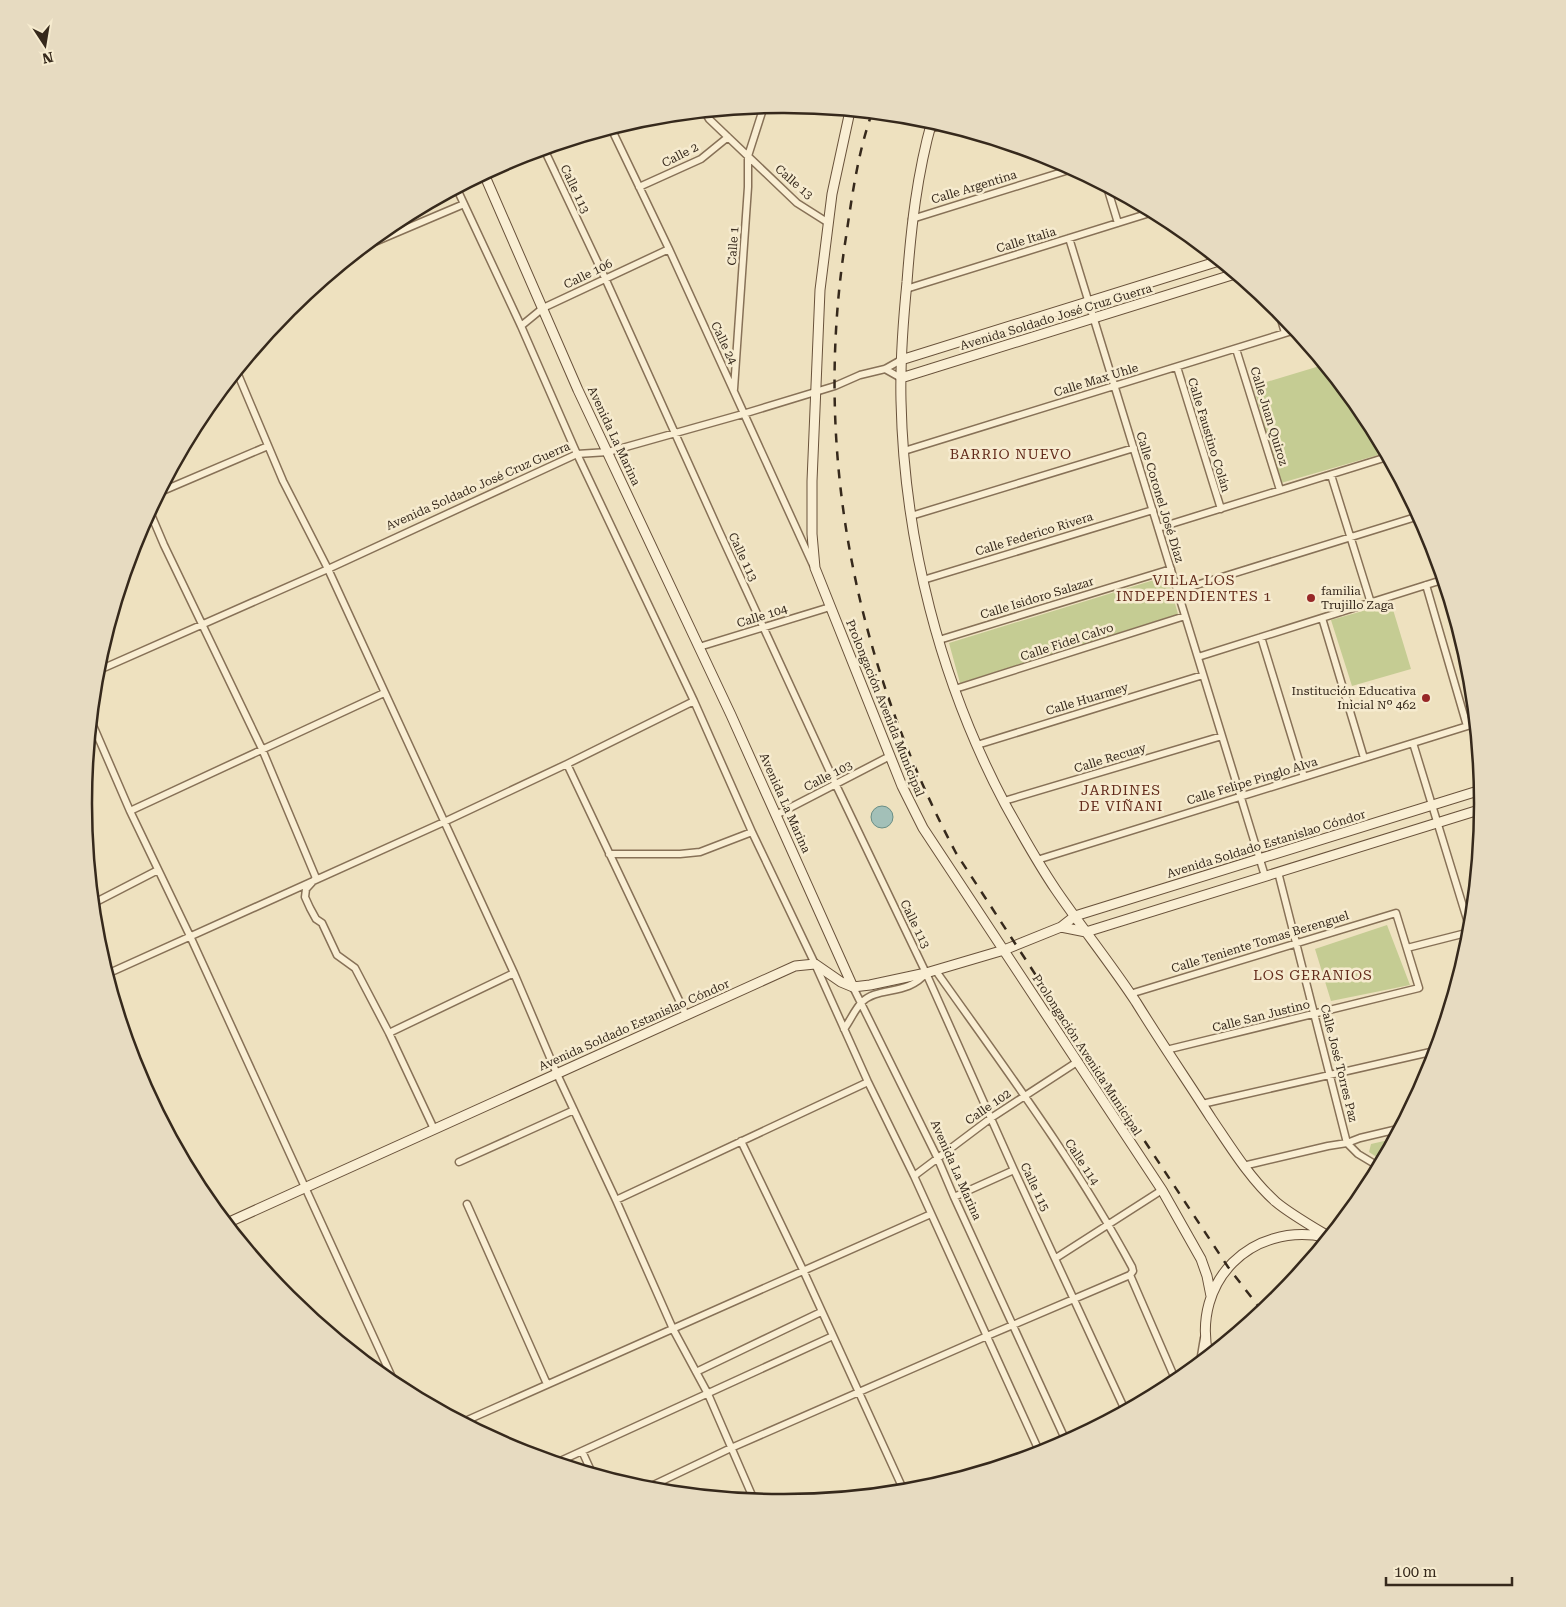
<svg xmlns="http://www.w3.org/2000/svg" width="1566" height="1607" font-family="'Roboto Serif',serif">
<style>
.green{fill:#c5cc93}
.water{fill:#a3c0b8;stroke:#6a8e85}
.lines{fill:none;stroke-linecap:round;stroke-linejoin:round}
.street-casing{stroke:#877157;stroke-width:9}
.secondary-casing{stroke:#69523b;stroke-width:11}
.street{stroke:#f9eed3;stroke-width:6}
.secondary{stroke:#f9eed3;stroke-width:9}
.rail{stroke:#36291c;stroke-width:2.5;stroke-dasharray:9 9;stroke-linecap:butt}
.poi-dot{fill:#972727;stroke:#f6ebcf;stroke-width:2}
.labels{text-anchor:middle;stroke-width:5;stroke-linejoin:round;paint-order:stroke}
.street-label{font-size:12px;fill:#36291c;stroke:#f6ebcf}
.poi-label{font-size:12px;fill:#36291c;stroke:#f6ebcf;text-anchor:start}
.neighbourhood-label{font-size:14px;letter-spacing:1px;fill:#632b1b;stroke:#f6ebcf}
.rim{fill:none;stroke:#36291c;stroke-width:2.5}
</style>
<rect width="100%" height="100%" fill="#eee1bf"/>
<path class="green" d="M1323,365L1365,415L1378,455L1281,483L1253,386Z
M1167,576L1178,614L960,683L949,643Z
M1391,603L1411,669L1352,686L1331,620Z
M1387,925L1410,985L1331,1001L1315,949Z
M1393,1139L1381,1160L1369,1152L1371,1144Z"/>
<path class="water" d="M871 817a11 11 0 1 1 22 0a11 11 0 1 1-22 0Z"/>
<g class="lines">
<defs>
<path id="street" d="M705,112L709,119L797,203L827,222
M611,128L669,249L813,565
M930,129L943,125
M544,149L605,278L719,531L836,785L926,973L1014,1170L1125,1410
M639,187L701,159L728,137
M1107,187L1118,223
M457,189L521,326L577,454L694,701L752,832L815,964L868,1082L914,1176L1040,1453
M912,219L1072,169
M1069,238L1265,876
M365,246L464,204
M906,289L1153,212
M1278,309L1285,333
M521,326L543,308L669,249
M1236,349L1280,490
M1177,367L1221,509
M885,369L901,378
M237,372L283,481L328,569L514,973L557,1074L616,1200L673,1329L708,1394L754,1500
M734,389L748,187V156L764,106
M904,451L1295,330
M1331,475L1371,603
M160,492L268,446
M150,512L164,545L262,749L316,878L306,889L305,897L310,908L316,919L322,923L337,955L355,968L389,1033L434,1129
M911,516L1134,448
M1158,528L1387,457
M923,580L1153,510
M1426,585L1467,726
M1177,591L1419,516
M1322,618L1364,758
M1261,637L1304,777
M939,640L1171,569
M699,647L830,607
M1198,657L1442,580
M97,671L328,569L577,454L608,452L743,414L835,386L860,375L885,369L901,360
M955,689L1185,616
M92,723L130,811L190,936L396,1386
M1413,743L1470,929
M977,745L1203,675
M567,764L686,1015
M1004,801L1222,736
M130,811L384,693
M776,815L890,756
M609,854H680L700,852L752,832
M1037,860L1474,724
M1278,872L1347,1143
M94,903L158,870
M1407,948L1470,932
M936,971C1004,1067 1076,1163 1132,1267L1133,1271L1130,1275L1176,1381
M107,974L444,822L567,764L694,701
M853,987L937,1157L954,1197L1066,1441
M1130,994L1396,913L1419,988L1166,1050
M844,1029C850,1021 855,1009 862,1002C878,986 908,996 926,973
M389,1033L514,973
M1202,1104L1435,1051
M741,1141L803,1270L904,1491
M1347,1143L1358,1154L1378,1166
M459,1162L574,1110
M1243,1166L1328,1146L1347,1143L1360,1138L1398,1129
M914,1176L991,1118L1077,1062
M954,1197L1014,1170
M616,1200L868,1082
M467,1204L547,1384
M1056,1258L1162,1190
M1200,1362L1204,1338
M696,1372L821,1312
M463,1422L931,1214
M582,1451L592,1473
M558,1462L833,1336
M645,1489L731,1448L987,1336L1130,1275"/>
<path id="secondary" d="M850,111L832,194L820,290L812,481V534L815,568L902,786L923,828L1162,1190L1201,1259L1207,1276L1211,1296
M932,121C917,174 911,228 907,282C903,322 900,361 901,401C904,540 940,681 1005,804C1021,833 1037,862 1056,890C1082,928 1111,964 1136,1002C1160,1041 1186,1079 1211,1118C1230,1146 1250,1179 1276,1202C1289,1213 1313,1227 1328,1236
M484,174L578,390L731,715L853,987
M901,360L1219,261
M901,378L1235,274
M1061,927L1086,932L1482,809
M227,1223L795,966L815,964L841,982L853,987L870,985L926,973L1004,950L1061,927L1075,916L1481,790
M1208,1355C1192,1281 1251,1222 1325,1237"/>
</defs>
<use href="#street" class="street-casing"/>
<use href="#secondary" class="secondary-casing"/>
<use href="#street" class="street"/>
<use href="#secondary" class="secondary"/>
<path class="rail" d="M872,113C858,152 852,196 846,237C812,452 855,662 956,853L1088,1055
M1095,1066L1228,1267L1262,1311"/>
</g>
<g class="poi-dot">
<circle cx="1311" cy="598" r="5"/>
<circle cx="1426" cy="698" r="5"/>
</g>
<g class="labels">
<g class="street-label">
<text transform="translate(680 155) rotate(-27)" y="4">Calle 2</text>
<text transform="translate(794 182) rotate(41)" y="4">Calle 13</text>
<text transform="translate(974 187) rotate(-17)" y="4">Calle Argentina</text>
<text transform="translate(575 189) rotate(65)" y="4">Calle 113</text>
<text transform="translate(1026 240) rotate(-17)" y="4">Calle Italia</text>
<text transform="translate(733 246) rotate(-86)" y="4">Calle 1</text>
<text transform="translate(588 274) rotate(-26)" y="4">Calle 106</text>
<text transform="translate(1056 317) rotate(-17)" y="4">Avenida Soldado José Cruz Guerra</text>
<text transform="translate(724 343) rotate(65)" y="4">Calle 24</text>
<text transform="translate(1096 380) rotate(-17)" y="4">Calle Max Uhle</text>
<text transform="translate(1269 416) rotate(73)" y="4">Calle Juan Quiroz</text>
<text transform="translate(1209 435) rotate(73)" y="4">Calle Faustino Colán</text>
<text transform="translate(614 436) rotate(65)" y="4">Avenida La Marina</text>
<text transform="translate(478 486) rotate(-24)" y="4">Avenida Soldado José Cruz Guerra</text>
<text transform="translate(1160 497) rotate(73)" y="4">Calle Coronel José Díaz</text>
<text transform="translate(1034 534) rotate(-17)" y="4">Calle Federico Rivera</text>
<text transform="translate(743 557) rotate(65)" y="4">Calle 113</text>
<text transform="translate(1037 598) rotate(-17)" y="4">Calle Isidoro Salazar</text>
<text transform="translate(762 616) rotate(-17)" y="4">Calle 104</text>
<text transform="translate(1067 642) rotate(-18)" y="4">Calle Fidel Calvo</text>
<text transform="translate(1087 699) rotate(-17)" y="4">Calle Huarmey</text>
<text transform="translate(885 708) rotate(68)" y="4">Prolongación Avenida Municipal</text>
<text transform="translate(1110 758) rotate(-17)" y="4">Calle Recuay</text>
<text transform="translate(828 776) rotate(-27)" y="4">Calle 103</text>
<text transform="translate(1252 781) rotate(-17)" y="4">Calle Felipe Pinglo Alva</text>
<text transform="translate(785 803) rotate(66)" y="4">Avenida La Marina</text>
<text transform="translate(1266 844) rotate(-17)" y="4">Avenida Soldado Estanislao Cóndor</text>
<text transform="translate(915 924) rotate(64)" y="4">Calle 113</text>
<text transform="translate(1260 942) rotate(-17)" y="4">Calle Teniente Tomas Berenguel</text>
<text transform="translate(1261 1016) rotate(-14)" y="4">Calle San Justino</text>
<text transform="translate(634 1025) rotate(-24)" y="4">Avenida Soldado Estanislao Cóndor</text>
<text transform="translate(1087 1055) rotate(57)" y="4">Prolongación Avenida Municipal</text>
<text transform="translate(1339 1063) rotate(76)" y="4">Calle José Torres Paz</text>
<text transform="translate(988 1107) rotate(-35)" y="4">Calle 102</text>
<text transform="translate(1082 1162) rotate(57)" y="4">Calle 114</text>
<text transform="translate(956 1170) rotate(66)" y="4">Avenida La Marina</text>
<text transform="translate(1035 1187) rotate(65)" y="4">Calle 115</text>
</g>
<g class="poi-label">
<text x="1321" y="595">familia<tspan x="1321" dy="14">Trujillo Zaga</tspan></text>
<text x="1416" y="695" text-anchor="end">Institución Educativa<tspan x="1416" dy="14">Inicial Nº 462</tspan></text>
</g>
<g class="neighbourhood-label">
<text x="1011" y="459">BARRIO NUEVO</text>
<text x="1194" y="585">VILLA LOS<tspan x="1194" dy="16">INDEPENDIENTES 1</tspan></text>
<text x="1121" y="795">JARDINES<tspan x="1121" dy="16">DE VIÑANI</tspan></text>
<text x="1313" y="980">LOS GERANIOS</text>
</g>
</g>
<path d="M0 0H1566V1607H0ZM782 113H784A690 690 0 0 1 1474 803V804A690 690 0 0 1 784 1494H782A690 690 0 0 1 92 804V803A690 690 0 0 1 782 113Z" fill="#e7dbc1" fill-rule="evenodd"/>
<path class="rim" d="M782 113H784A690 690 0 0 1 1474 803V804A690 690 0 0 1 784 1494H782A690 690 0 0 1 92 804V803A690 690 0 0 1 782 113Z"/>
<g transform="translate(45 45) rotate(168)" stroke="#f6ebcf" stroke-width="4" paint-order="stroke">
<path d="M0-4L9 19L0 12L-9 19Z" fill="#36291c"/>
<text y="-8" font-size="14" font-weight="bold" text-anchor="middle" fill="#36291c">N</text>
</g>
<path d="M1386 1577v8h126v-8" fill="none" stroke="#36291c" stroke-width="2.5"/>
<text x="1394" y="1577" font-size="15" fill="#36291c" stroke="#f6ebcf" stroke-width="4" paint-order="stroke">100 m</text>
</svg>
